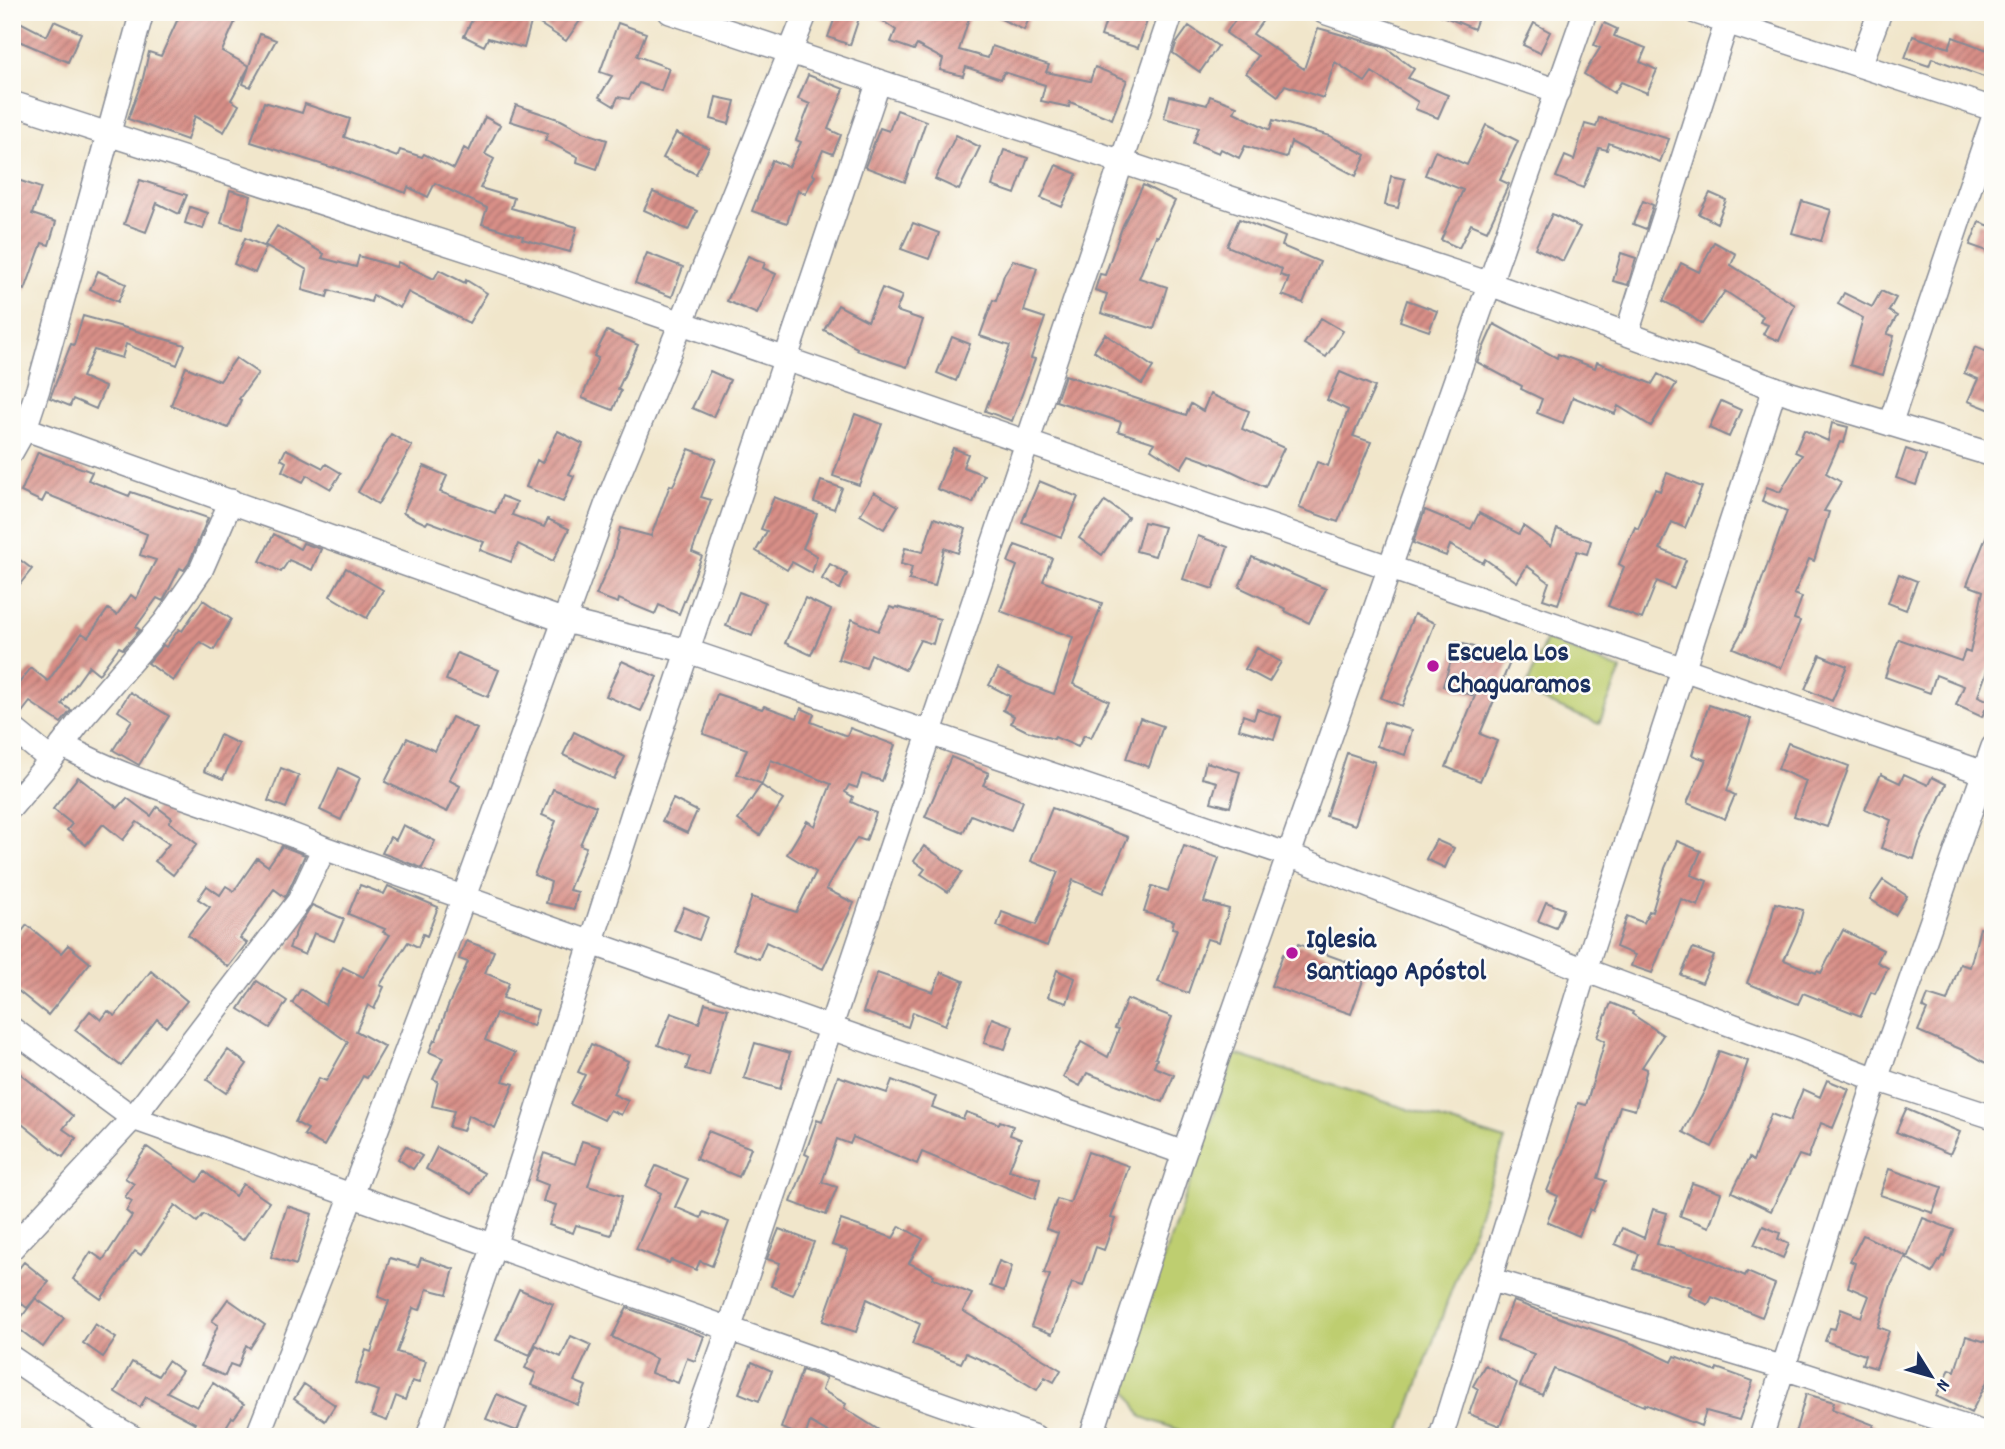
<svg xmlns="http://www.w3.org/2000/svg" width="2005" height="1449" font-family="Dekko,sans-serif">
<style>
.garden{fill:#bece70;stroke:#6c7e67;stroke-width:2}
.building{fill:url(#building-hatch)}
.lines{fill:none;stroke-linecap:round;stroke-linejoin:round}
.minor-casing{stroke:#868a94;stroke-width:26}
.minor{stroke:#fff;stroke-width:23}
.poi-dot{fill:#b5179e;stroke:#fdfcf7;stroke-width:2.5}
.labels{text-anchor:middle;stroke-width:5;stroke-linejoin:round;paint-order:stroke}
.poi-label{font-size:28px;font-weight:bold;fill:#1b2f5e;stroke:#fdfcf7;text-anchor:start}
</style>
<defs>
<pattern id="building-hatch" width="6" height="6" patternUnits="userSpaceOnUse" patternTransform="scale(1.75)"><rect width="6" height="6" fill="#d88f87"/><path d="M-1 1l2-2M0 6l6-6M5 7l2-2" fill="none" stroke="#ae7572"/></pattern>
</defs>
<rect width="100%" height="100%" fill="#fdfcf7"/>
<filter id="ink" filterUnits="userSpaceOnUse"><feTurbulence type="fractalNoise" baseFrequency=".0143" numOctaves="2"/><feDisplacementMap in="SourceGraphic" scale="14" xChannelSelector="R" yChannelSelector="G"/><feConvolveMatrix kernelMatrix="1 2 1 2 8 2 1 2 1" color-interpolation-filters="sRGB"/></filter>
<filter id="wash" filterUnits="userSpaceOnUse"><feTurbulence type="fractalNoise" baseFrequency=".00686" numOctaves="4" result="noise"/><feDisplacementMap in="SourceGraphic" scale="28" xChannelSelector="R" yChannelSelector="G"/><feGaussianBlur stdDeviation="1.57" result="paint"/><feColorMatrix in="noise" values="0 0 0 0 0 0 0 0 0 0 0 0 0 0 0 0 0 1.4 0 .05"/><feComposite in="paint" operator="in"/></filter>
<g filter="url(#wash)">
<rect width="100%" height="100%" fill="#f1e6cb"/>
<path class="garden" d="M1546,639L1621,670L1599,724L1524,693Z
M1235,1054L1505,1140L1399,1437H1198L1142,1417L1121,1380Z"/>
<g id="blocks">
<path class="building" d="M181,12H213L235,22L222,51L249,66L260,34L276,40L250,87L243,84L249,67L231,100L239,105L224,132L195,116L187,140L128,119L143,78L149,52L161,56Z
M476,12H586L566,41L532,19L524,48L488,38L484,46L464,36Z
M837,12H861L850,45L828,37Z
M870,12H971L959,50L988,58L992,46L1049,65L1046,72L1090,81L1095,67L1127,80L1112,119L1070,102L1069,107L1041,101L1045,85L1004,72L1001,79L966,67L963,76L940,70L943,59L917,45L914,50L891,42L896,30Z
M986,12H1032L1024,30Z
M1109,12H1150L1138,48L1101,36Z
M1249,12H1269L1253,34L1304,69L1318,28L1385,47L1414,69L1408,78L1448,95L1438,118L1415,109L1418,102L1372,72L1365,82L1335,62L1323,98L1285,85L1278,96L1246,73L1258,56L1226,33L1239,15L1245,19Z
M1433,12H1480L1474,29Z
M12,18L47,36L54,21L81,33L68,62L12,38Z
M618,23L646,33L637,56L669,68L661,91L639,83L629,99L618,97L614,106L599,97L612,76L600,72Z
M1534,23L1550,32L1540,53L1523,45Z
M1604,23L1617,29L1614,36L1646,48L1640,62L1657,70L1647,93L1621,82L1614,93L1584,74L1600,48L1594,45Z
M1189,26L1218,46L1200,72L1173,53L1176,44Z
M1913,36L1949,48L1953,37L1993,52L1984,77L1932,58L1929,66L1905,58Z
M808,75L844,89L828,129L841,135L833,154L823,150L812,174L815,176L805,194L798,190L787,223L752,211L772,160L789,167L801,142L796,140L810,104L798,99Z
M1170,96L1207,105L1210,96L1237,106L1234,112L1270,130L1273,120L1330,136L1366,155L1356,176L1291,142L1286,158L1245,146L1239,158L1221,149L1219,153L1193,143L1199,127L1164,118Z
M716,97L735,101L729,124L711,119Z
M264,102L302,113L305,104L350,119L344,137L397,157L400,150L422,157L424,154L454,169L464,148L469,151L485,117L500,125L485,154L494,159L480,188L514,198L511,208L577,227L570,252L522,239L523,236L482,224L487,208L435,183L428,197L408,187L406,193L333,167V168L251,142Z
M516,105L561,120L583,132L607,140L597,169L577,162L578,157L545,140L548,133L510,121Z
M897,110L926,121L905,182L865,167L880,128L889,131Z
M1599,118L1669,139L1660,162L1609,143L1607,150L1599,148L1583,188L1556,177L1565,156L1574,160L1585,124L1596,127Z
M1486,125L1518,141L1500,180L1509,184L1487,231L1471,224L1459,248L1441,240L1463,190L1425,175L1435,151L1467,165Z
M676,133L709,148L696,174L663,158Z
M956,135L980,147L959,190L935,179Z
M1004,150L1028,158L1015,194L992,186Z
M1056,165L1077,174L1062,207L1041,198Z
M1391,176L1405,179L1398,208L1385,205Z
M15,179L41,188L32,214L56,222L49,245L42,243L25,290L12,285V187Z
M140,180L187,195L179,214L157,203L146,232L124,224Z
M1143,185L1175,201L1158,237L1156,236L1139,278L1167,287L1154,329L1101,313L1107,294L1095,290L1100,274L1105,275L1123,225Z
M230,190L251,196L242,229L221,223Z
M653,192L697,211L688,230L644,210Z
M1710,193L1726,200L1717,223L1699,214Z
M1643,201L1653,205L1646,229L1633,224Z
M1802,201L1831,210L1821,241L1792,233Z
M190,207L208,213L203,229L185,223Z
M1552,214L1580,227L1563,261L1535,248Z
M1239,219L1285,237L1282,246L1320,262L1303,303L1282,295L1289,278L1280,275L1282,269L1227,246Z
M1979,222L1993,227V253L1970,245Z
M913,223L939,233L929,259L901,249Z
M277,226L324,254L322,258L356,267L359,256L396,267L398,262L434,279L439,270L465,283L466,280L487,293L469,323L408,292L400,308L373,295L371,302L329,290L327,297L302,290L307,270L265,245Z
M245,238L266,247L255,273L234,264Z
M1714,242L1736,254L1731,265L1795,305L1779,341L1763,334L1768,325L1760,322L1763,316L1725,291L1702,324L1685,312L1663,301L1681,263L1699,272Z
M647,253L683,267L672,297L635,283Z
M1621,253L1636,258L1628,285L1613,281Z
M748,256L765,263L763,268L776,274L757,314L727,301Z
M1013,260L1037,268L1024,311L1045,318L1031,358L1035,359L1012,421L985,411L1010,346L980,336L993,300L996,301L1004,275Z
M98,271L126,284L118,302L90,289Z
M882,288L902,296L896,311L923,320L907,367L856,350L857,348L824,330L838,305L868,321Z
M1881,291L1896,298L1889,311L1897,316L1887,334L1894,336L1883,375L1850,365L1863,318L1838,304L1844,293L1872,307Z
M1407,300L1437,311L1429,331L1400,321Z
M83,316L119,326L185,345L177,365L126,344L122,358L94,350L82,377L105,387L96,409L73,399L70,406L50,398L71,344L74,345Z
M1321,318L1343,331L1326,357L1304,344Z
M1494,324L1557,358L1558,354L1595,368L1597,362L1652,384L1658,374L1676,384L1651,426L1618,406L1615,414L1573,397L1563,423L1537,413L1542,399L1521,389L1522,386L1477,362Z
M607,331L638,345L618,389L621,391L613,410L582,398L598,358L594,356Z
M1105,334L1153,367L1142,384L1094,351Z
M952,337L970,344L956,381L937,373Z
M1993,345V411L1968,401L1978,379L1964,373L1975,347L1989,353Z
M236,358L258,373L239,399L241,400L228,428L171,405L186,367L220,381Z
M710,371L730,380L713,417L692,408Z
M1340,372L1375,387L1353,436L1371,442L1338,522L1299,508L1317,462L1328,466L1348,410L1327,400Z
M1065,375L1186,415L1191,404L1203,411L1210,394L1249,411L1242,429L1284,448L1265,487L1225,468L1189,455L1181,468L1151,449L1155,443L1118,431L1121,422L1056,401Z
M1721,401L1741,410L1729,437L1709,428Z
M855,414L882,424L859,485L833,476Z
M1832,423L1848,427L1844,443L1840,442L1826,473L1841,482L1824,511L1829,512L1814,561L1809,559L1794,594L1802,597L1794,619L1800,621L1781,668L1733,648L1745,626L1787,511L1762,501L1767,487L1780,492L1802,455L1795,452L1804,430L1828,441Z
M558,431L583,444L569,474L574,476L563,502L526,487L537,460L542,463Z
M391,434L412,446L378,504L358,492Z
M953,448L968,454L963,467L984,475L973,503L937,489Z
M286,449L323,468L326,464L341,473L331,489L307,475L303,482L282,471L286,462L281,459Z
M689,449L716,459L701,497L711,500L692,552L702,556L679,614L659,605L655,614L619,599L618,603L596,595L613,556L620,528L651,536L670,485L673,486Z
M1906,449L1926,456L1916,485L1896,478Z
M38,452L92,472L88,480L129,496L131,492L208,518L189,563L184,570L180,568L163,601L157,598L136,627L140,630L123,649L119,647L99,674L89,666L62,704L71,710L61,723L30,702L19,716L12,714V692L31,668L48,681L82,633L88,637L108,609L117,615L131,595L136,599L156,560L140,555L147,534L46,494L42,502L21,492Z
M424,466L447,476L440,492L495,513L502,496L517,502L512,515L544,527L548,519L569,529L553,561L518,544L511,562L480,550L484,542L428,521L426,524L403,513Z
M1667,473L1702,487L1685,528L1672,522L1660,549L1686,560L1674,589L1657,581L1642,619L1608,606L1624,567L1619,564L1635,527L1638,529L1655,489L1660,491Z
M821,481L842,488L834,509L814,502Z
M1039,481L1078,497L1061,537L1022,522Z
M874,492L898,506L884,529L860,515Z
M774,497L817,514L803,548L817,556L812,573L792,562L787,570L756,551L767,531L761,529Z
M1105,501L1128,517L1102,555L1079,538Z
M1425,510L1471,529L1479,513L1519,534L1523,526L1551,546L1557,529L1591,541L1587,554L1577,551L1558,604L1543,599L1549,582L1527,566L1517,582L1485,559L1483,563L1450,545L1446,556L1413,543Z
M934,518L966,529L958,553L944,548L935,586L909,580L912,567L901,564L905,548L923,552Z
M1144,522L1164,527L1155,556L1136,551Z
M1992,522L1993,654L1978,696L1989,701L1982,717L1956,705L1964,686L1936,675L1930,693L1885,677L1899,639L1961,661L1965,651L1970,653L1983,591L1967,585Z
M274,534L300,549L303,543L321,549L312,570L289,560L281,572L260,561Z
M1198,536L1228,547L1213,589L1183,579Z
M1015,545L1052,558L1043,581L1102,603L1073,684L1109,701L1091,738L1084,735L1078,747L1055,737L1054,739L1027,731L1011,723L1014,716L1003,710L1010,696L989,685L998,669L1027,684L1054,694L1073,637L1000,611L1017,566L1008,562Z
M12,554L32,569L12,594Z
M1252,557L1326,589L1309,623L1285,611L1286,609L1239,587Z
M830,564L847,574L840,589L822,579Z
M346,568L383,590L367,618L330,596Z
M1899,574L1917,581L1906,610L1888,603Z
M739,592L765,602L752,636L726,626Z
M805,598L831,610L811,655L785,643Z
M203,600L231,619L214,650L200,642L173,681L148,663L163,645L166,647L179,629L182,631Z
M890,607L895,609L896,607L940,619L933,644L920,640L905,670L871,654L866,668L838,659L852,619L878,631Z
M1414,614L1435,623L1402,706L1381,698Z
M1457,642L1493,653L1495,648L1513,655L1480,734L1497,741L1480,781L1446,767L1475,696L1443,686Z
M1257,648L1281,662L1269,682L1245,669Z
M457,653L499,670L488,697L446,680Z
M1820,655L1847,666L1832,701L1805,689Z
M622,661L657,677L641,711L606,696Z
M130,692L169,716L139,765L113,750L132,720L118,711Z
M717,694L762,709L764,706L797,718L801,708L814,714L811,722L847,736L850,728L895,745L882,781L862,774L857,788L849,785L845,792L853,797L851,802L876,813L866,841L857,838L826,889L854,903L823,969L766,942L759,959L733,950L752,897L796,912L816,872L787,854L807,821L815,826L831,784L771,760L762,784L737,774L747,749L703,734Z
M1709,705L1751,719L1727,791L1735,795L1725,819L1687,803L1706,760L1692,755Z
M1257,709L1281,717L1274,739L1239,729L1243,715L1254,719Z
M452,717L477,729L449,780L460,786L447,812L385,782L407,738L435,751Z
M1140,718L1163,726L1149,767L1126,759Z
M1384,722L1412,730L1405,755L1377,746Z
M574,732L625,757L614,779L563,755Z
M220,735L239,744L223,779L204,771Z
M1788,743L1849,766L1827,827L1794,816L1806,781L1778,769Z
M1347,753L1375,762L1355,825L1326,816Z
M951,757L989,773L983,785L1023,801L1011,831L971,815L963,833L925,817Z
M1206,762L1240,772L1230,807L1211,802L1217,782L1202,778Z
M281,768L299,776L286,808L268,801Z
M339,768L360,778L341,820L320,810Z
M1881,774L1900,783L1904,774L1928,785L1932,777L1946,784L1919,843L1914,859L1881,848L1891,820L1865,809Z
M78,777L118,808L127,798L151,816L157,807L172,818L169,822L197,844L173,875L155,861L169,844L137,822L123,840L103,824L86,845L67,830L72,824L53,809Z
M761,785L783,800L760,835L738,820Z
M553,789L596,806L580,845L586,847L569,890L578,892L574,909L546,903L551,882L534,875L556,821L542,815Z
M673,799L697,811L687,833L662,821Z
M1052,808L1128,837L1103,893L1073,880L1047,946L997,926L1002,912L1036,925L1058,872L1031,861Z
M403,825L435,841L422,868L382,853L390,837L396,840Z
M1436,840L1454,848L1445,868L1426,859Z
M1677,841L1701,851L1691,875L1707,881L1698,906L1681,899L1652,973L1631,966L1635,955L1616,947L1627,916L1644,923L1649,911L1652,912L1665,868Z
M282,846L305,855L287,894L285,897L274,889L240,938L247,943L228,967L188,935L210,907L198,899L207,886L220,895L226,886L234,891L257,858L268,866Z
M924,846L962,872L948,892L921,874L925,869L914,861Z
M1184,846L1219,858L1204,902L1229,909L1219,942L1207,939L1188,993L1158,982L1177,929L1172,928L1174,921L1144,912L1152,886L1168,891Z
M1883,880L1907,896L1895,915L1870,899Z
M360,885L384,894L388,886L438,907L427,936L423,934L418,947L408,942L380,985L384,987L374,1009L368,1005L356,1031L385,1047L367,1078L363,1076L324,1146L304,1135L308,1129L295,1122L319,1078L326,1081L348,1042L292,1003L301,989L325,1005L343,967L363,977L390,935L383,932L385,929L348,914Z
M1546,902L1564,909L1556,928L1538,921Z
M1775,903L1803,910L1798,929L1784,960L1816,973L1817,971L1821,973L1843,930L1883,950L1877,962L1888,968L1875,994L1871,992L1861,1016L1803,993L1798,1004L1747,983L1770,924Z
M312,905L344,919L334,941L314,933L305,955L289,948L299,925Z
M684,907L708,917L699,940L674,930Z
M27,925L61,953L68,945L90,963L48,1015L12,986V944Z
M1980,928L1993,932V1067L1965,1051L1918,1031L1927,1010L1923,1008L1928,995L1947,1001L1960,964L1970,967Z
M466,941L494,951L485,973L509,983L503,998L538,1010L533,1026L496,1013L485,1040L515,1053L503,1081L514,1084L495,1128L468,1115L463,1131L449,1127L454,1111L432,1106L438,1081L433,1079L443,1058L429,1052L434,1040H436L448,1006L468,962L459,959Z
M1298,944L1367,969L1351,1014L1271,986L1283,954L1293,957Z
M1693,948L1714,956L1702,983L1681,975Z
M1057,970L1075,978L1067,1003L1048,997Z
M151,971L187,1001L166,1027L157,1019L121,1066L75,1030L90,1011L101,1020L108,1011L115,1016Z
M941,972L964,981L945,1025L913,1012L908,1027L863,1012L877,973L933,992Z
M257,981L287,1001L270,1028L239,1009Z
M1127,999L1172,1017L1155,1058L1157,1059L1154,1067L1174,1075L1163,1102L1087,1073L1080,1086L1063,1077L1081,1042L1108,1057L1119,1029L1115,1028Z
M705,1003L728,1009L709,1076L686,1069L690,1057L658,1045L671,1013L699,1023Z
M1611,1003L1633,1012L1632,1014L1663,1035L1642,1067L1647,1069L1635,1110L1620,1106L1598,1178L1606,1181L1593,1211L1590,1209L1579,1236L1547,1222L1558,1196L1547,1191L1563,1152L1578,1103L1586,1105L1605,1041L1597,1037Z
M992,1018L1013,1026L1005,1049L984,1043Z
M755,1043L790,1053L780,1089L744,1078Z
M591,1044L628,1061L613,1094L628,1101L621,1115L610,1110L604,1120L570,1104L585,1075L578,1072Z
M228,1050L247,1064L226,1093L207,1080Z
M1719,1051L1748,1061L1733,1105L1712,1147L1683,1132L1705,1090Z
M12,1067L73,1116L63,1129L76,1138L63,1157L12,1116Z
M838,1076L887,1093L892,1080L936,1097L932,1107L963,1119L966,1112L999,1124L1000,1121L1013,1126L1010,1135L1021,1139L1009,1170L1040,1179L1035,1199L922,1152L917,1164L853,1137L850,1144L837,1139L822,1182L837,1187L826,1215L791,1202L809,1156L805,1154L817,1120L822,1122Z
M1827,1080L1849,1089L1833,1128L1821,1123L1808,1158L1799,1155L1771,1211L1732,1192L1749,1158L1753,1161L1771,1114L1790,1121L1803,1089L1820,1097Z
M1906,1109L1960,1132L1950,1154L1896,1132Z
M708,1131L751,1148L739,1177L696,1159Z
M582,1141L601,1147L588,1186L622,1196L611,1235L576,1225L573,1233L549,1225L556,1205L543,1201L548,1185L535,1180L544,1153L575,1164Z
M406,1146L422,1156L413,1169L398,1159Z
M147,1147L197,1182L205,1172L235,1196L243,1184L269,1202L243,1240L204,1214L197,1222L175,1205L141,1255L135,1251L101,1299L73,1279L91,1252L103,1260L132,1216L126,1211L132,1201L125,1197L134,1184L125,1178Z
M437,1147L484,1173L472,1194L426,1169Z
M1088,1152L1129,1166L1111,1218L1115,1219L1104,1250L1096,1247L1083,1286L1072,1283L1052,1334L1031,1326L1050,1275L1044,1273L1058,1233L1046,1229L1057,1199L1070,1203Z
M656,1166L688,1179L675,1207L701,1218L703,1212L729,1222L712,1266L700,1261L696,1270L671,1260L669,1263L636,1249L661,1193L646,1186Z
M1889,1169L1942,1187L1933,1213L1880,1195Z
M1692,1183L1721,1193L1709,1227L1680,1216Z
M287,1206L312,1214L296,1265L271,1257Z
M1653,1209L1667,1213L1657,1244L1706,1258L1745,1276L1747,1272L1775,1284L1762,1317L1712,1297L1708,1305L1688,1295L1692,1287L1634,1269L1639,1254L1615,1244L1622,1228L1644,1238Z
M1923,1218L1954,1230L1944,1257L1942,1256L1932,1273L1907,1258Z
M841,1220L893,1238L900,1226L923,1239L909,1263L934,1275L932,1278L972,1294L963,1311L1061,1370L1054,1382L1045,1377L1037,1390L1004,1370L966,1353L961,1363L912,1344L920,1324L867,1299L856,1332L823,1321L848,1250L832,1245Z
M1763,1226L1780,1233L1778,1239L1789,1244L1783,1258L1754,1245Z
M779,1229L814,1242L793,1295L771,1286L780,1263L767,1259Z
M1863,1235L1906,1256L1891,1285L1878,1327L1889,1331L1876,1368L1862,1364L1865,1355L1825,1341L1830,1328L1835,1329L1841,1309L1861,1317L1869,1296L1848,1287L1855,1263L1850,1261Z
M390,1258L418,1266L421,1258L454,1269L447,1294L427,1289L420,1310L413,1308L397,1352L426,1361L419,1383L412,1381L405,1400L396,1396L387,1421L371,1415L379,1391L355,1383L366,1350L371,1352L389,1301L378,1297Z
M999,1261L1012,1266L1004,1291L990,1286Z
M24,1262L49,1282L35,1298L64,1318L43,1347L15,1326L35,1299L27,1308L12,1296V1277Z
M519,1289L553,1304L530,1355L496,1340Z
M228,1299L265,1325L250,1348L246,1345L238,1367L230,1364L225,1376L201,1366L218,1325L212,1321Z
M1513,1301L1636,1345L1672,1362L1675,1356L1716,1372L1717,1368L1753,1381L1739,1420L1706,1411L1701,1426L1645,1404L1644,1406L1554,1369L1542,1395L1520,1386L1534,1354L1497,1340Z
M627,1308L704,1336L695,1361L687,1358L678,1383L651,1373L656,1359L612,1337Z
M95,1324L116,1338L103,1357L83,1343Z
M571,1336L591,1345L574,1381L586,1386L578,1405L531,1385L536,1373L525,1368L536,1345L561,1357Z
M1966,1336L1993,1344V1370L1971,1413L1936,1396L1950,1369L1955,1371Z
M168,1361L182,1371L167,1392L197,1407L213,1383L244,1404L234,1418L232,1417L220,1437H205L192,1429L195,1423L146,1397L140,1407L115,1392L132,1362L158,1376Z
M752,1362L772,1371L759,1401L739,1393Z
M1485,1365L1517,1383L1500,1426L1469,1414L1478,1389L1473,1386Z
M802,1370L826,1378L822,1390L846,1404L844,1408L890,1437H837L810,1422L805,1437L781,1428Z
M304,1384L335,1405L325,1421L294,1399Z
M497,1394L527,1407L517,1431L486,1419Z
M1806,1394L1834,1402L1832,1409L1874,1425L1869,1437H1794Z"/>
</g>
</g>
<g filter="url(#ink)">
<use href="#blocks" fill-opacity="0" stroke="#868a94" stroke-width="2"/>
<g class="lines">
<defs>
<path id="minor" d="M670,12L1490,284L1791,394L1993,455
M1324,12L1558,91
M1696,12L1993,109
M1860,65L1880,12
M12,103L508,263L1993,776
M1627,333L1730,12
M12,424L565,621L688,651L1289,855L1585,970L1876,1079L1993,1117
M1890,424L1993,119
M12,451L25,428L38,389L142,12
M12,728L51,760
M62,745C145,790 238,811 324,848L1184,1153
M12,806L51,760L83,717L165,622L201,570L231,501
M12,1029L133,1118L1035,1437
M12,1248L133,1118L299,901L324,848
M1489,1279L1784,1368L1993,1436
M12,1358L104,1421L132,1437
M257,1437L339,1229L445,949L607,503L710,253L806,12
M428,1437L494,1246L633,813L879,81
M690,1437L729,1329L1172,12
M1091,1437L1184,1153L1585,12
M1441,1437L1585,970L1775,388
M1761,1437L1876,1079L1993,747"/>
</defs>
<use href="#minor" class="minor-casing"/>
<use href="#minor" class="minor"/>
</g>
</g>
<g class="poi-dot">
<circle cx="1433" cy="666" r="7"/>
<circle cx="1292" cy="953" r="7"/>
</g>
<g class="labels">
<g class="poi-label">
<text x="1447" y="660">Escuela Los<tspan x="1447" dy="32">Chaguaramos</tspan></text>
<text x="1306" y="947">Iglesia<tspan x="1306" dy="32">Santiago Apóstol</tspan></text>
</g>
</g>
<rect width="2005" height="1449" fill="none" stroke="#fdfcf7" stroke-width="42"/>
<g transform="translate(1931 1376) rotate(127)" stroke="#fdfcf7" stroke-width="5" paint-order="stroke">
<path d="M0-5L12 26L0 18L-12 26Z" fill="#1b2f5e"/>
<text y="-10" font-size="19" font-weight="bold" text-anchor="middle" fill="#1b2f5e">N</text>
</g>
</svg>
